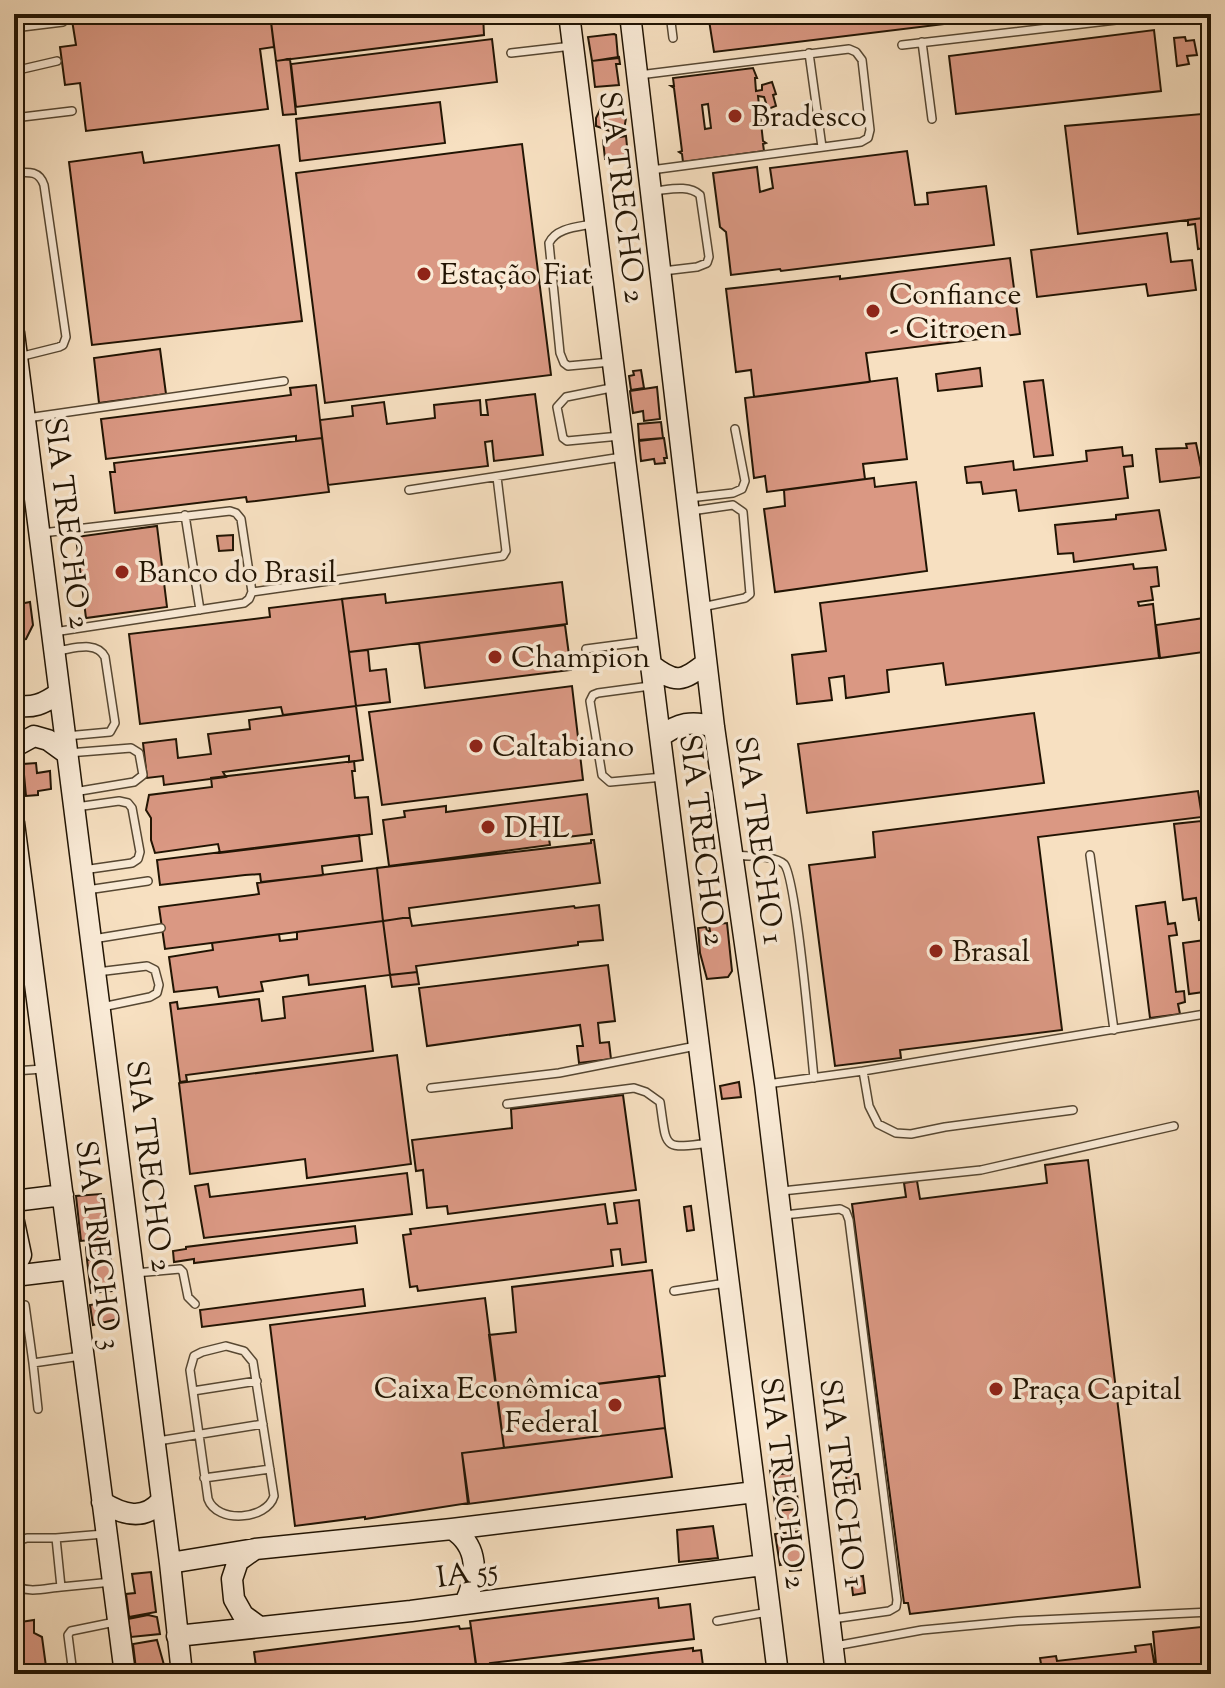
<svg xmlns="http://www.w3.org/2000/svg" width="1225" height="1688" font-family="'Sorts Mill Goudy',serif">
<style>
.building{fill:#da9883;stroke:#211403;stroke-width:2;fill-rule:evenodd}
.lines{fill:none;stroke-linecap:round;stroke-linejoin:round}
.lane-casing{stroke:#564732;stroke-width:10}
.secondary-casing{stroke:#211403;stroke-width:23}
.lane{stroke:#faebd7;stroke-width:7}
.secondary{stroke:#faebd7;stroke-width:20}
.poi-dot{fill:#8f2418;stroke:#faebd7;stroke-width:3}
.labels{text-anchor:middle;stroke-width:7;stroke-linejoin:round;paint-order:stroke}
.poi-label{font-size:30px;fill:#211403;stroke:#faebd7;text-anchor:start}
.street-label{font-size:30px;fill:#211403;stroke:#faebd7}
</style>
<rect width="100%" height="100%" fill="#f7e0c1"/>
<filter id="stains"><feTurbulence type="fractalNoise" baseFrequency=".0025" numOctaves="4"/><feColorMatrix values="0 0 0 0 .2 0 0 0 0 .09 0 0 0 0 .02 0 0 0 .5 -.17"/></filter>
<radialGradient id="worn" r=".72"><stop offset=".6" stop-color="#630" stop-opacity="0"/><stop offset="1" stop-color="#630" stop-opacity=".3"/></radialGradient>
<path class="building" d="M71,14H270L274,47L260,49L268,109L86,131L80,83L65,85L60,47L76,45Z
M270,14H483L484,35L276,61Z
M708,14H1026L714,52Z
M1154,30L1161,91L956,114L949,56Z
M614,34L616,35L618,58L592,61L588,37Z
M1185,37L1186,41L1194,40L1197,55L1187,56L1189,64L1177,66L1174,38Z
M492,39L497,82L296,107L291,64Z
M619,57L620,64H616L619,85L595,87L592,61Z
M290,59L296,114L283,115L276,61Z
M753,68L757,78H755L756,91L762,90V85L772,82L776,94L773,95L776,106L768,109L764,97L758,96L763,141L766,143L763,144L764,151L683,162L682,154L679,152L682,151L674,88L671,86H674L673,78ZM708,104L711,128L705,129L702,105Z
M440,102L445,143L300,161L296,119Z
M600,110L626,118L623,136L596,126V118Z
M1202,114L1211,185V217L1078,234L1065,126Z
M626,136L628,156L605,159L603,140Z
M522,144L551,375L325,403L296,173Z
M279,145L302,321L92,345L69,162L142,152L144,163Z
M907,151L915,205L928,204L927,193L986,186L994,245L781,271L780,269L731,275L726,232L720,227L713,173L757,167L760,192L773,188L770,168Z
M1211,217V247L1198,249L1195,224L1188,225V220Z
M1167,233L1171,262L1192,260L1196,290L1148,296L1146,284L1037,297L1031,250Z
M1010,258L1020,334L866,353L870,382L754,397L751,370L736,372L726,289L840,276V279Z
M160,349L166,394L99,403L94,358Z
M980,368L982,386L938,391L936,374Z
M641,370L644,388L631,390L629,376L634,375L633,371Z
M897,378L907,459L863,464L865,479L767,492L765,476L754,478L745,398Z
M1043,380L1053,455L1034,457L1024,382Z
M316,385L322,438L296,441V436L106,459L101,419L291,395L290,388Z
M657,387L660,419L644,421L643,411L633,413L630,391Z
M535,394L543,455L494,461L492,441L485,442L488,466L328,485L320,420L353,416L352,406L384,402L387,424L435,418L434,405L480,400L481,415H488L486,400Z
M661,422L663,438L639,440L638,424Z
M322,438L329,492L247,502L246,497L115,513L110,472H115L114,463Z
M664,438L667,458H664L665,463L655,464L654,459L641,461L639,441Z
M1196,443L1203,477L1160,482L1156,449L1187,448L1186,444Z
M1122,447L1123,456L1132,455L1133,466L1124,467L1128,498L1019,511L1016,490L983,494L981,482L967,483L965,467L1013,461L1014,470L1087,461L1086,451Z
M874,478L875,487L916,482L927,571L775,592L764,509L785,506L784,490Z
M1159,510L1166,550L1074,562L1073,553L1058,554L1055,525L1116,519V515Z
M157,526L167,607L86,618L76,537Z
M233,535V550L219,551L217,536Z
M1133,564L1134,569L1157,567L1159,586L1151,587L1153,600L1138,602L1139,606L1153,604L1159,658L946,685L943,663L887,670L889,692L846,698L844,676L829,678L832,700L797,704L792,655L826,651L820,603Z
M562,582L567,624L349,652L342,599L385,594L386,603Z
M342,599L356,706L283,715L281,707L140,724L129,634L270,617L269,608Z
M30,602L33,625L26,639L14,641V605Z
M1211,617V651L1160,658L1156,625Z
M565,625L571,670L425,688L419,643Z
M368,650L370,671L386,669L390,702L356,706L349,652Z
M572,686L583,780L382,805L369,712Z
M356,706L363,760L349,762V756L223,772L226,777L164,785L163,776L147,778L143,743L176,739L178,758L211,754L208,734L250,729L249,720Z
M1034,713L1044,783L807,813L798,744Z
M354,761L355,771H352L355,798L368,797L372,834L220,853L218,844L155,853L151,840V818L146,810L149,795L212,787L211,778Z
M36,763L37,773L50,771L51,789L38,791V795L26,796L23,764Z
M1198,791L1202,817L1038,837L1062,1030L900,1050L901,1058L835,1066L809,865L875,857L873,832Z
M587,794L592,834L549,839L550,845L389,866L383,820L405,817L404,811L446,806V812Z
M1201,821L1211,918L1199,920L1196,898L1183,900L1174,824Z
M359,835L362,861L322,866L323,875L261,882L260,874L245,875L160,885L157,860Z
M591,840H594L600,883L409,908L410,917L383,921L377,868L591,843Z
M377,868L383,921L165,949L159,907L259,894L257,883Z
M1165,902L1168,924L1175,923L1177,935L1169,936L1176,992L1184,991L1185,1002L1178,1004L1180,1014L1150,1018L1136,906Z
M599,905L603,940L578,942V945L416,966L417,972L390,975L383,921L410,917L412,926L574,906L575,908Z
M383,921L390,975L309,985L308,975L261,982L263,991L219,997L217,987L174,992L169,957L213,950L212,943L279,934L280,941L297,939V932Z
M727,923L732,971L728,977L707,979L700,953L698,928L706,927L707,931H710L709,925Z
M1205,940L1211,991L1189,994L1183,943Z
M608,965L615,1021L598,1023L600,1043L609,1042L611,1059L579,1063L577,1046H583L580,1025L427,1046L419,988Z
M417,972L419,984L392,987L390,975Z
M365,986L373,1051L186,1075L187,1081L180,1082L170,1003L177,1002L178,1009L259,999L262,1021L285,1018L283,997Z
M397,1055L411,1164L307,1178L305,1159L190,1174L179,1083Z
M739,1082L741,1097L722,1099L720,1086Z
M623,1095L636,1190L448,1214L447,1206L427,1208L423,1170L416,1171L412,1140L512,1128L511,1109Z
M1088,1160L1140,1587L910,1614L908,1603H904L852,1204L906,1197L904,1183L917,1181L920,1199L1047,1183L1045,1165Z
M407,1173L412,1214L204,1238L195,1186L208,1184L210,1197Z
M101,1194L107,1238L81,1241L76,1196Z
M639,1200L646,1262L622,1265L620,1249L611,1250L613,1266L418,1291L417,1286L410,1287L403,1235L411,1234L410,1229L605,1204L608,1224L617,1223L614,1203Z
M691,1206L694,1230L687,1231L684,1207Z
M355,1226L357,1243L194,1263V1259L174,1262L173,1251L186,1249V1247Z
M108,1244L110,1256L87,1259L86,1247Z
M111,1258L112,1291L91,1293L87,1260Z
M652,1270L665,1376L497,1396L489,1335L516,1332L512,1287Z
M363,1289L365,1306L202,1327L200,1310Z
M485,1298L504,1448L462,1453L469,1503L365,1519V1517L295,1526L270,1325Z
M114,1301L118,1319L93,1325L90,1305Z
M659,1376L665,1428L504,1448L497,1396Z
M665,1428L672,1477L468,1504L462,1453Z
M14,1460L19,1506H14Z
M781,1469V1474L791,1473L792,1478H795L798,1502L775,1505L770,1470Z
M858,1474L860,1489L848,1491L846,1475Z
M797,1509L799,1527L778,1528L775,1511Z
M713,1526L718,1558L679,1562L677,1530Z
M800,1531L804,1562H800L801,1570L790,1571L789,1563L780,1565L775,1534Z
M151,1572L156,1612L129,1617L126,1594L135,1593L132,1574Z
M863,1576L865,1593L853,1595L851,1578Z
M658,1598L659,1608L690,1604L694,1639L490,1663L491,1670L477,1671L470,1621Z
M148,1615L157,1617L160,1634L131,1637L128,1619Z
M34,1620V1633L42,1637L47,1674H14V1623Z
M459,1626L460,1629L471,1628L477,1674H257L254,1652Z
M1211,1626V1674H1157L1153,1632Z
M157,1640L164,1665L136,1669L133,1644Z
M1151,1644L1156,1674H962L961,1668L977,1666L978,1672L1041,1664L1040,1658L1056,1656L1057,1661L1136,1652L1135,1646Z
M693,1648V1651L701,1650L704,1674H478Z"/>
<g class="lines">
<defs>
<path id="lane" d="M670,14L673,38
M14,28L63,22
M922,42L932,119
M902,45L1133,18L1139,14
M511,53L572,46
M809,53L822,147
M14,71L57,61
M639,75L849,49L856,52L862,60L870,130L868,138L861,142L651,170
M14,118L72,111
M14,173C28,172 39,170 44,185L66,337L63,345L59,347L19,357
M653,191C668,190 688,184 700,195L709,257L707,263L697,267L663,271
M592,224C577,227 556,228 549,243L560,353L564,363L568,366L611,362
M616,387L566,397L557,407L563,438L567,441L620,436
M27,418L284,381
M409,490L622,457
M689,498L733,493L742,489L745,481L735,429
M691,511L733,505L743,512L750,594L745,598L702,607
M185,515L200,610
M42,533L230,511L236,513L241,519L252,592L249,599L244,603L54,632
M252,592L503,556L506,551L497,477
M586,649L647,641
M56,651C73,649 96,640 105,657L115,723L110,732L66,736
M650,686L598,693L593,695L590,701L602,775L610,782L663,777
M68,753L131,748L139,753L143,775L134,782L74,792
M76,807L119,801L128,803L132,808L140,852L138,859L132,863L83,870
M736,855C748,857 774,855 784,864C796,876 811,1049 814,1078
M1090,855L1114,1030
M87,890L148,881
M93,939L161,928
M97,972L147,966L155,970L159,985L157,993L150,997L102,1007
M14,980L31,975
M14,1071L43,1069
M863,1071L869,1106L878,1124L896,1133L911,1134L945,1127L1073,1110
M767,1084L863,1071L1211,1013
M431,1088L559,1073L696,1046
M507,1104L634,1088L646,1092L660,1102C667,1147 661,1150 708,1143
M782,1191L981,1170L1174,1126
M784,1215L840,1209L846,1212L849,1220L897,1600L896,1607L889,1611L832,1619
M135,1273L180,1269L183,1272L188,1297L195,1304
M674,1291L726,1283
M25,1305L33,1363L81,1356
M226,1346L244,1351L253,1362L274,1496C267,1520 217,1524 208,1499L190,1370L194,1356L202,1352Z
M33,1363L38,1409
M193,1391L257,1381
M158,1441L263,1424
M204,1478L270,1469
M104,1534L56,1538L61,1587L112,1582
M14,1542L27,1538H56
M14,1583C25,1595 46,1588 61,1587
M717,1621L768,1612
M835,1646L922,1630L1018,1621L1211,1612
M73,1674L68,1635L71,1631L115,1622"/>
<path id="secondary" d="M569,14L778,1674
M630,14L714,727L765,1084L836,1674
M14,333L170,1563L182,1674
M651,665C676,684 682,682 706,663
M14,705C32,709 44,704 59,693
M660,737C678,723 692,720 714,727
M14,747L34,736L48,740L66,753
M14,823L125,1674
M14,1201L63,1195
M14,1222L21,1255L14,1269
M14,1276L72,1269
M102,1502C123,1515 144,1521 161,1501
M452,1529C479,1546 478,1576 465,1603
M255,1549L238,1561L232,1579L234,1599L243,1615L258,1626
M170,1563L255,1549L452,1529L755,1492
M177,1636L411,1611L764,1565"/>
</defs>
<use href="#lane" class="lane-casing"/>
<use href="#secondary" class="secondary-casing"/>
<use href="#lane" class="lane"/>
<use href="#secondary" class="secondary"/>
</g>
<g class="poi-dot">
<circle cx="735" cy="116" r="8"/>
<circle cx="424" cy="274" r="8"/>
<circle cx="873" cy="311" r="8"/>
<circle cx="122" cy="572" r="8"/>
<circle cx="495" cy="657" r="8"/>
<circle cx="476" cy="746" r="8"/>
<circle cx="488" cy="827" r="8"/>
<circle cx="936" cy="951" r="8"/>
<circle cx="996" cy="1389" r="8"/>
<circle cx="615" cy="1405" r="8"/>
</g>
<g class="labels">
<g class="poi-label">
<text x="751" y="126">Bradesco</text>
<text x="440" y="284">Estação Fiat</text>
<text x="889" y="304">Confiance<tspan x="889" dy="34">- Citroen</tspan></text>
<text x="138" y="582">Banco do Brasil</text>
<text x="511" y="667">Champion</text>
<text x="492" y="756">Caltabiano</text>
<text x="504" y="837">DHL</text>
<text x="952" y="961">Brasal</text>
<text x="599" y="1398" text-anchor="end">Caixa Econômica<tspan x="599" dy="34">Federal</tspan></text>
<text x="1012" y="1399">Praça Capital</text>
</g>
<g class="street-label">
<text transform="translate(623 197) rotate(83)" y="10">SIA TRECHO 2</text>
<text transform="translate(68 523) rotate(83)" y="10">SIA TRECHO 2</text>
<text transform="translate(703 840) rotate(83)" y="10">SIA TRECHO 2</text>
<text transform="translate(760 840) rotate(82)" y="10">SIA TRECHO 1</text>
<text transform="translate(150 1166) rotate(83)" y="10">SIA TRECHO 2</text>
<text transform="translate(99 1245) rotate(83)" y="10">SIA TRECHO 3</text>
<text transform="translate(784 1483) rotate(83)" y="10">SIA TRECHO 2</text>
<text transform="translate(843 1483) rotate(83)" y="10">SIA TRECHO 1</text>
<text transform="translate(467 1573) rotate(-8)" y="10">IA 55</text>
</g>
</g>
<rect width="1225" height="1688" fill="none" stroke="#f7e0c1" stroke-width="48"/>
<rect x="16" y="16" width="1193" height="1656" fill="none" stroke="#211403" stroke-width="4"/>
<rect x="24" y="24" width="1177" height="1640" fill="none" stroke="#211403" stroke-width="2"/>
<rect width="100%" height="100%" filter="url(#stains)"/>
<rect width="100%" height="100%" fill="url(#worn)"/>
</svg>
